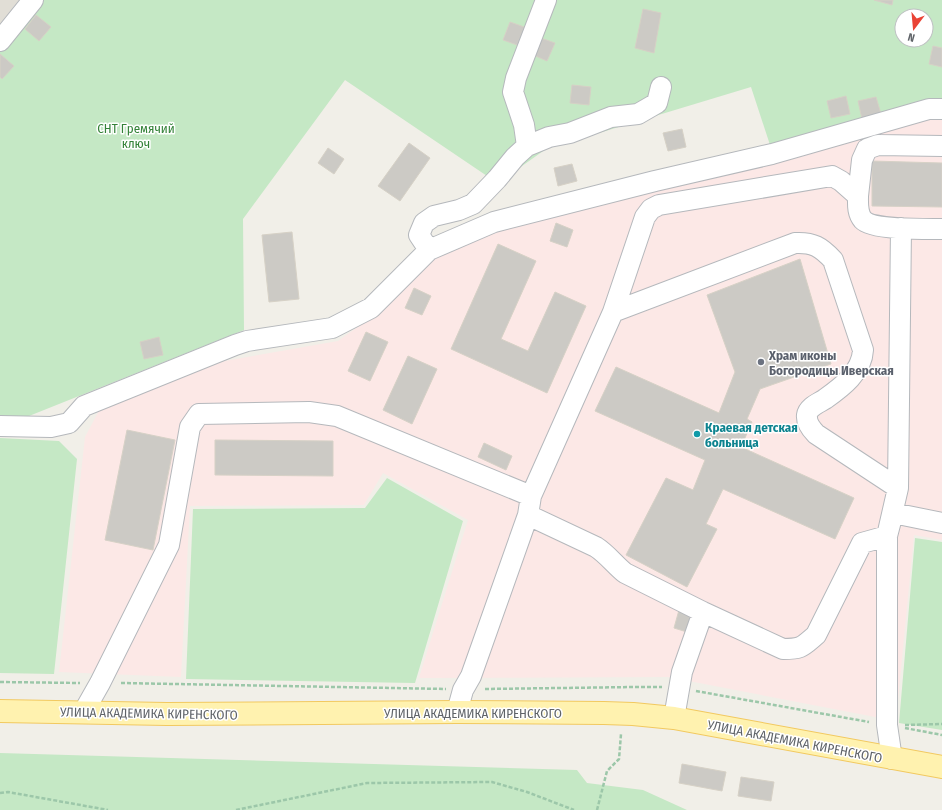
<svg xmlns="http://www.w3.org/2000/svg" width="942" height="810" font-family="'Fira Sans Condensed',sans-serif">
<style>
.education{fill:#e1ded6}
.medical{fill:#fce8e6}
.green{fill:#c5e8c5;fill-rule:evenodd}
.building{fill:#cccac5;stroke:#d6d1c6}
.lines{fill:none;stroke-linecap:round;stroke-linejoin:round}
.minor-casing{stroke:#b5b8bc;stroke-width:22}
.major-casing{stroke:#f2c960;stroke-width:24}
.path{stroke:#9cc7a9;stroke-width:2.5;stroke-dasharray:4 2;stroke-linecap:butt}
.minor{stroke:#fff;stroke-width:20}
.major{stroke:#fff2af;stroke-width:22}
.worship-dot{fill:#6b7280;stroke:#fff;stroke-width:1.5}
.culture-dot{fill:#0f9aa8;stroke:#fff;stroke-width:1.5}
.labels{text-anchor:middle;stroke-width:3;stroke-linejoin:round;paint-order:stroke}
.park-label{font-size:13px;fill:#348238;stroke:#fff}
.worship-label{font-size:13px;font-weight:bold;fill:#5b616d;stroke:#fff;text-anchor:start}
.culture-label{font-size:13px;font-weight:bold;fill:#0d838f;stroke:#fff;text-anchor:start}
.street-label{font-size:13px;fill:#5f6368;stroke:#fff}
</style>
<rect width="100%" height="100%" fill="#f1efe8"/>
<path class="education" d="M0,0H27L0,34Z"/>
<path class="medical" d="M942,116V540L914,535L896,721L668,677L419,678L468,520L383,473L364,505L190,506L181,677L59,672L85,437L102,405L225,361L338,341L373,316L423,266L441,252L494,231Z"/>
<path class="green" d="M43,0H942V103L771,148L751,87L546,149L515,171L490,178L345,80L243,219L244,330L24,418L0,417V51ZM902,16H926V40H902Z
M0,438L59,441L77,459L54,674L0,673Z
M387,478L463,521L415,683L186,679L193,509L365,508Z
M915,538L942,542V730L899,723Z
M0,753L577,770L587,783L643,790L687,810H0Z"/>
<path class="building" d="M874,0H893L892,5Z
M643,9L661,13L654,53L635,48Z
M36,15L51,27L39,41L25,29Z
M510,22L527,28L520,46L503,40Z
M538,37L555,43L547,61L531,54Z
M933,46L942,48V67L929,64Z
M0,54L14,66L2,79L0,77Z
M572,85L591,87L589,105L570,103Z
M846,96L850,114L831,118L827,101Z
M876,97L881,114L862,119L858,101Z
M682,129L686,147L668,151L663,133Z
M409,143L430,158L400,201L378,186Z
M328,148L344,159L334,174L318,163Z
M872,161L942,163V207L872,206Z
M572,164L577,181L558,186L554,168Z
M556,223L573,230L567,247L550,241Z
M292,232L299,299L269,302L262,235Z
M498,244L536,261L501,339L528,351L555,292L586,306L547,393L451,349Z
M800,259L831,364L760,389L747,419L752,422L741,447L854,498L835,539L723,489L706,524L717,529L687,587L626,555L666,478L693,490L705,460L595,411L616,367L719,413L735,372L707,295Z
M414,288L431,296L422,315L405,308Z
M366,332L388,342L370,381L348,371Z
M159,337L163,355L144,359L140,342Z
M408,356L437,369L412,424L383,410Z
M127,430L175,440L153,550L105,540Z
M215,440L333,441V476L215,475Z
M484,443L512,456L506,470L478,457Z
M679,610L692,613L687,632L674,628Z
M682,764L726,772L722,791L679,783Z
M741,777L774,782L771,801L738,796Z"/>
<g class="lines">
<defs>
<path id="minor" d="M0,41L33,0
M527,146L524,125L513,92L516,78L546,0
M858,196L862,160L867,149L878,145L942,146
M429,250L419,235L424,223L434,216L459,210L473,204L497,179L515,157L527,146L549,137L570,133L611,117L638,114L657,103L661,87
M613,312L645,217L651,209L659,205L832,176L841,181L858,196C858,204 857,213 863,220C872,230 927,229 942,229
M0,426L51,427L69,423L84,406L235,345L247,341L332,328L371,308L429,250L494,222L655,181L772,154L929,109H942
M893,513L887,536L862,543L816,635C802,647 802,649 783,649L703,612L625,573C615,565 607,554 596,547L528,515L531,496L613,312L795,243C813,242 821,247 833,260L863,350C862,372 842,387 825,399C819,403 808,407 807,415C806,423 811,429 816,434L898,488
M893,513L942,523
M457,712L463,690L471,676L528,515
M83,713L100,683L169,545L190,427L199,414L309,412L337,416L531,496
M674,718L682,672L703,612
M892,759L887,725V536L898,488L901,228"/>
<path id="major" d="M0,711L167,714L457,712L604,713L633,714L674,718L942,767"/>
</defs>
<use href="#minor" class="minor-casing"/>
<use href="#major" class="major-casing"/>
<path class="path" d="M0,682L80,683
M121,683L446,689
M485,689L635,687H662
M696,691L869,722
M905,725L942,724
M905,728L942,735
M0,793L8,792L108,810
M236,810L367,783L492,782L527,792L574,810
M597,810L607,771L619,759L621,734H622"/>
<use href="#minor" class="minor"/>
<use href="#major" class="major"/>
</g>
<circle class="worship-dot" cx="761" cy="362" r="4"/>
<circle class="culture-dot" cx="697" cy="434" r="4"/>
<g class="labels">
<g class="park-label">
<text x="136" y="133">СНТ Гремячий<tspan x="136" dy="15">ключ</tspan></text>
</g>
<g class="worship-label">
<text x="769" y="360">Храм иконы<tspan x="769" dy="15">Богородицы Иверская</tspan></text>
</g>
<g class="culture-label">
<text x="705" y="432">Краевая детская<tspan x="705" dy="15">больница</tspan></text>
</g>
<g class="street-label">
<text transform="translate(149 713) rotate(1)" y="5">УЛИЦА АКАДЕМИКА КИРЕНСКОГО</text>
<text x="473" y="718">УЛИЦА АКАДЕМИКА КИРЕНСКОГО</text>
<text transform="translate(795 741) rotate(11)" y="5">УЛИЦА АКАДЕМИКА КИРЕНСКОГО</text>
</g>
</g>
<g transform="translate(914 28) rotate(196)"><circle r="19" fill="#ffffff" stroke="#bfc1c3"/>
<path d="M0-3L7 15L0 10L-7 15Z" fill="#ea4335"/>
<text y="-6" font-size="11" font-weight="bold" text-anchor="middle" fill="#5f6368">N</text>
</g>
</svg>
